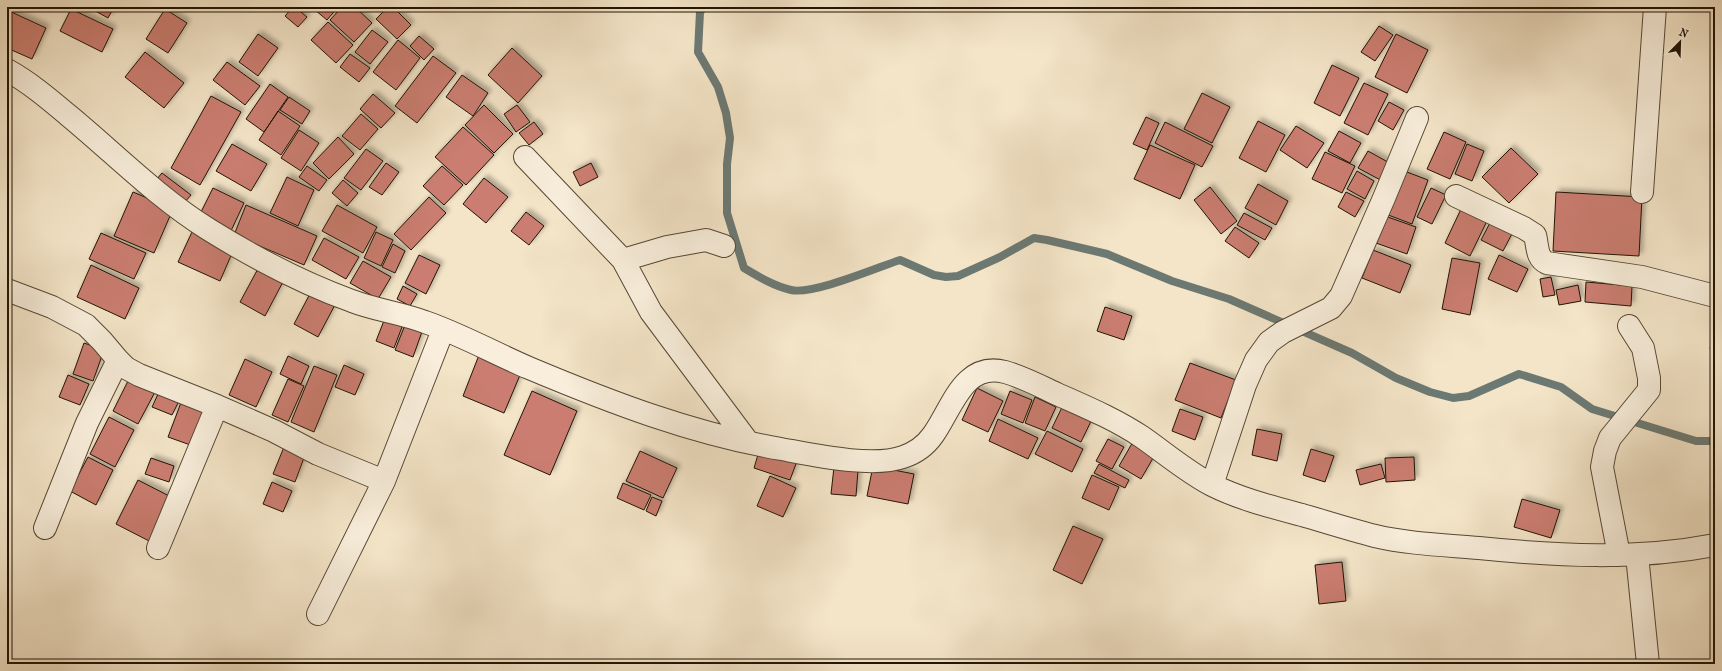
<svg xmlns="http://www.w3.org/2000/svg" width="1722" height="671" font-family="'IM FELL French Canon',serif">
<style>
.lines{fill:none;stroke-linecap:round;stroke-linejoin:round}
.stream{stroke:#6c7973;stroke-width:8}
.building{fill:#ca7d70;stroke:#211404;filter:url(#shadow)}
.street-casing{stroke:#564835;stroke-width:24}
.street{stroke:#f8eedb;stroke-width:22}
</style>
<defs>
<filter id="shadow"><feDropShadow dx="3.5" dy="-3.5" stdDeviation="2" flood-color="#0004"/></filter>
</defs>
<rect width="100%" height="100%" fill="#f4e5c8"/>
<filter id="stains"><feTurbulence type="fractalNoise" baseFrequency=".005" numOctaves="4"/><feColorMatrix values="0 0 0 0 .2 0 0 0 0 .09 0 0 0 0 .02 0 0 0 .5 -.17"/></filter>
<radialGradient id="worn" r=".72"><stop offset=".6" stop-color="#630" stop-opacity="0"/><stop offset="1" stop-color="#630" stop-opacity=".3"/></radialGradient>
<g class="lines">
<path class="stream" d="M704,7L700,12L698,52L718,87L726,113L730,138L727,164V213L744,268C759,277 774,286 791,290C813,295 876,268 900,260L934,275L946,277L958,276L1000,257L1034,238L1047,240L1107,254L1172,281L1229,299L1352,353L1396,378L1430,392L1453,398L1469,396L1519,374L1561,387L1592,409L1696,441H1715"/>
</g>
<path class="building" d="M88,7H114L108,18Z
M293,7H295L307,17L298,27L285,16Z
M317,7H338L327,20L315,10Z
M342,7H355L372,23L354,42L330,20Z
M388,7H393L411,25L397,39L376,19Z
M71,9L113,29L102,52L60,31Z
M165,9L187,23L168,53L146,39Z
M7,10L46,28L32,59L7,48Z
M328,22L353,45L336,63L311,40Z
M1379,26L1393,35L1375,61L1361,52Z
M372,30L388,42L370,64L355,52Z
M258,34L278,48L258,76L239,62Z
M1396,34L1428,50L1407,93L1375,77Z
M419,36L434,49L424,60L410,46Z
M398,40L420,58L396,90L373,72Z
M512,48L542,76L518,103L488,75Z
M145,52L184,83L164,108L125,77Z
M350,54L370,68L359,82L340,67Z
M433,56L456,73L417,123L395,106Z
M227,62L260,86L245,105L213,80Z
M1332,65L1359,78L1340,116L1314,103Z
M462,75L488,93L473,116L446,97Z
M1364,83L1388,94L1368,135L1344,123Z
M270,84L288,97L264,132L246,119Z
M1202,93L1230,107L1212,143L1184,129Z
M373,94L395,113L381,128L360,109Z
M211,96L241,112L200,185L171,168Z
M289,97L310,111L302,124L280,110Z
M1389,102L1404,110L1393,130L1378,121Z
M484,105L513,134L494,153L465,125Z
M517,105L530,122L516,132L504,114Z
M278,111L300,126L281,155L259,140Z
M361,114L378,129L360,150L342,136Z
M1146,117L1159,123L1147,150L1133,144Z
M1258,121L1285,135L1266,172L1239,158Z
M534,122L543,134L529,145L519,133Z
M1165,122L1213,146L1202,167L1155,143Z
M1296,126L1324,143L1307,168L1280,150Z
M463,127L494,155L466,185L435,157Z
M299,130L319,143L301,171L281,158Z
M1339,131L1361,143L1350,163L1328,151Z
M1444,132L1466,142L1450,179L1427,169Z
M338,137L354,154L329,179L313,163Z
M232,144L267,164L251,191L216,171Z
M1467,144L1484,151L1472,181L1455,174Z
M1150,145L1195,165L1180,199L1134,179Z
M1511,148L1538,174L1509,203L1482,177Z
M366,149L383,161L361,190L344,178Z
M1368,151L1395,166L1386,183L1358,168Z
M1325,152L1355,166L1342,193L1312,179Z
M386,163L399,172L382,195L369,187Z
M591,163L598,177L580,186L573,172Z
M307,166L327,180L319,191L299,177Z
M442,166L463,185L444,205L423,186Z
M1399,169L1428,180L1412,224L1383,213Z
M1357,171L1374,181L1365,199L1347,189Z
M162,173L191,195L184,203L156,180Z
M287,177L314,190L298,226L270,213Z
M484,178L508,197L486,223L463,204Z
M343,180L358,193L347,206L332,193Z
M1258,184L1288,201L1276,225L1245,208Z
M1210,187L1237,221L1221,234L1194,200Z
M213,188L244,203L230,233L198,218Z
M1431,188L1446,195L1432,224L1417,217Z
M133,192L173,209L154,253L114,236Z
M1346,192L1364,201L1355,217L1338,207Z
M1556,192L1642,197L1639,256L1553,251Z
M429,197L446,213L411,250L394,234Z
M246,205L317,236L304,265L234,235Z
M337,205L377,227L363,253L322,231Z
M1461,209L1487,221L1470,256L1445,243Z
M526,212L544,226L529,245L511,231Z
M1244,213L1272,228L1265,240L1237,225Z
M1382,215L1416,227L1407,254L1373,242Z
M1492,219L1514,230L1503,251L1481,240Z
M1235,227L1259,243L1249,258L1225,241Z
M192,232L233,251L220,281L178,262Z
M376,232L393,240L381,266L364,258Z
M101,233L146,253L134,279L89,259Z
M324,238L359,257L346,279L312,260Z
M393,244L405,251L395,273L382,267Z
M1373,250L1411,265L1400,293L1362,278Z
M419,255L440,265L426,294L405,283Z
M1499,255L1528,269L1517,292L1488,279Z
M1452,258L1480,263L1470,315L1442,309Z
M363,261L391,277L378,299L350,283Z
M91,265L139,288L125,319L77,297Z
M260,265L285,278L265,316L240,302Z
M1551,277L1555,295L1543,297L1540,279Z
M1586,282L1632,286L1631,306L1585,302Z
M1578,285L1581,301L1559,305L1556,290Z
M403,286L417,294L410,306L397,299Z
M313,288L337,301L318,337L294,324Z
M1105,307L1132,316L1124,340L1097,331Z
M387,313L405,319L394,348L376,341Z
M407,320L424,326L413,357L395,350Z
M84,343L104,350L93,381L73,374Z
M1715,345V364L1710,347Z
M481,350L523,368L504,413L463,396Z
M288,356L309,366L301,384L280,374Z
M245,359L272,372L256,407L229,395Z
M1190,363L1236,380L1221,418L1175,400Z
M344,365L364,374L355,395L335,387Z
M314,366L337,375L314,432L291,422Z
M68,375L89,384L80,405L59,397Z
M129,379L155,392L138,424L113,411Z
M288,379L304,386L288,422L272,415Z
M977,388L1003,401L988,432L962,420Z
M532,391L577,411L550,475L504,455Z
M1010,391L1032,400L1023,423L1001,414Z
M159,392L179,401L172,415L152,407Z
M1035,397L1056,407L1045,431L1025,423Z
M182,400L210,411L196,447L168,437Z
M1065,401L1094,415L1081,442L1052,428Z
M1180,409L1203,417L1195,440L1172,431Z
M109,417L134,430L115,467L90,454Z
M998,419L1038,438L1028,459L989,441Z
M1257,429L1282,434L1277,461L1252,455Z
M1047,431L1083,449L1072,472L1035,454Z
M1108,439L1124,447L1112,469L1096,461Z
M1134,440L1156,453L1141,479L1119,466Z
M284,447L305,455L295,482L273,474Z
M760,448L797,461L790,480L754,468Z
M1311,449L1334,456L1325,482L1303,475Z
M640,451L677,468L663,498L626,481Z
M88,457L113,470L96,505L70,491Z
M1414,457L1415,480L1386,482L1385,458Z
M151,458L174,466L169,482L145,474Z
M1099,464L1129,480L1125,488L1094,473Z
M1381,464L1385,478L1360,485L1356,470Z
M873,466L914,474L908,504L867,496Z
M834,467L858,470L856,496L831,494Z
M1092,475L1119,487L1109,510L1082,498Z
M770,476L796,488L783,517L757,506Z
M138,480L175,499L153,543L116,524Z
M272,482L292,491L283,512L263,504Z
M623,483L651,495L644,510L617,498Z
M652,497L662,501L656,516L646,511Z
M1522,499L1560,510L1551,538L1514,527Z
M1073,526L1103,539L1082,584L1053,570Z
M1342,562L1346,601L1319,604L1315,565Z"/>
<g class="lines">
<defs>
<path id="street" d="M7,70C29,82 49,99 68,115C114,153 157,197 208,229C253,257 302,283 352,301C375,310 401,313 425,322C460,334 494,353 529,368C610,402 693,434 781,449C814,455 872,468 903,457C915,453 926,445 933,435C952,409 963,361 1005,372C1023,377 1040,386 1057,394C1086,407 1115,419 1142,437C1165,453 1187,472 1212,485C1240,499 1272,507 1302,515C1326,522 1351,530 1375,536C1409,544 1444,545 1479,548C1558,556 1637,560 1715,545
M525,157L623,260L651,312L748,442
M1642,192L1655,7
M1456,196L1524,228L1535,235C1538,246 1536,258 1547,263L1642,277L1715,296
M623,260L667,247L706,240L724,246
M7,290L52,307L86,325L102,341L118,360L126,368L139,375L217,406L274,431L318,454L384,481
M1212,485L1245,385L1256,360L1269,342L1283,332L1331,308L1341,296L1384,198L1417,118
M45,528L87,423L118,360
M158,548L217,406
M1619,555L1602,467L1605,451L1610,438L1649,390V378L1643,348L1629,326
M1637,555L1648,664
M318,614L384,481L443,330"/>
</defs>
<use href="#street" class="street-casing"/>
<use href="#street" class="street"/>
</g>
<rect width="1722" height="671" fill="none" stroke="#f4e5c8" stroke-width="24"/>
<rect x="8" y="8" width="1706" height="655" fill="none" stroke="#211404" stroke-width="2"/>
<rect x="12" y="12" width="1698" height="647" fill="none" stroke="#211404"/>
<g transform="translate(1680 42) rotate(23)" stroke="#f8eedb" stroke-width="3" paint-order="stroke">
<path d="M0-3L7 15L0 10L-7 15Z" fill="#211404"/>
<text y="-6" font-size="11" font-weight="bold" text-anchor="middle" fill="#211404">N</text>
</g>
<rect width="100%" height="100%" filter="url(#stains)"/>
<rect width="100%" height="100%" fill="url(#worn)"/>
</svg>
